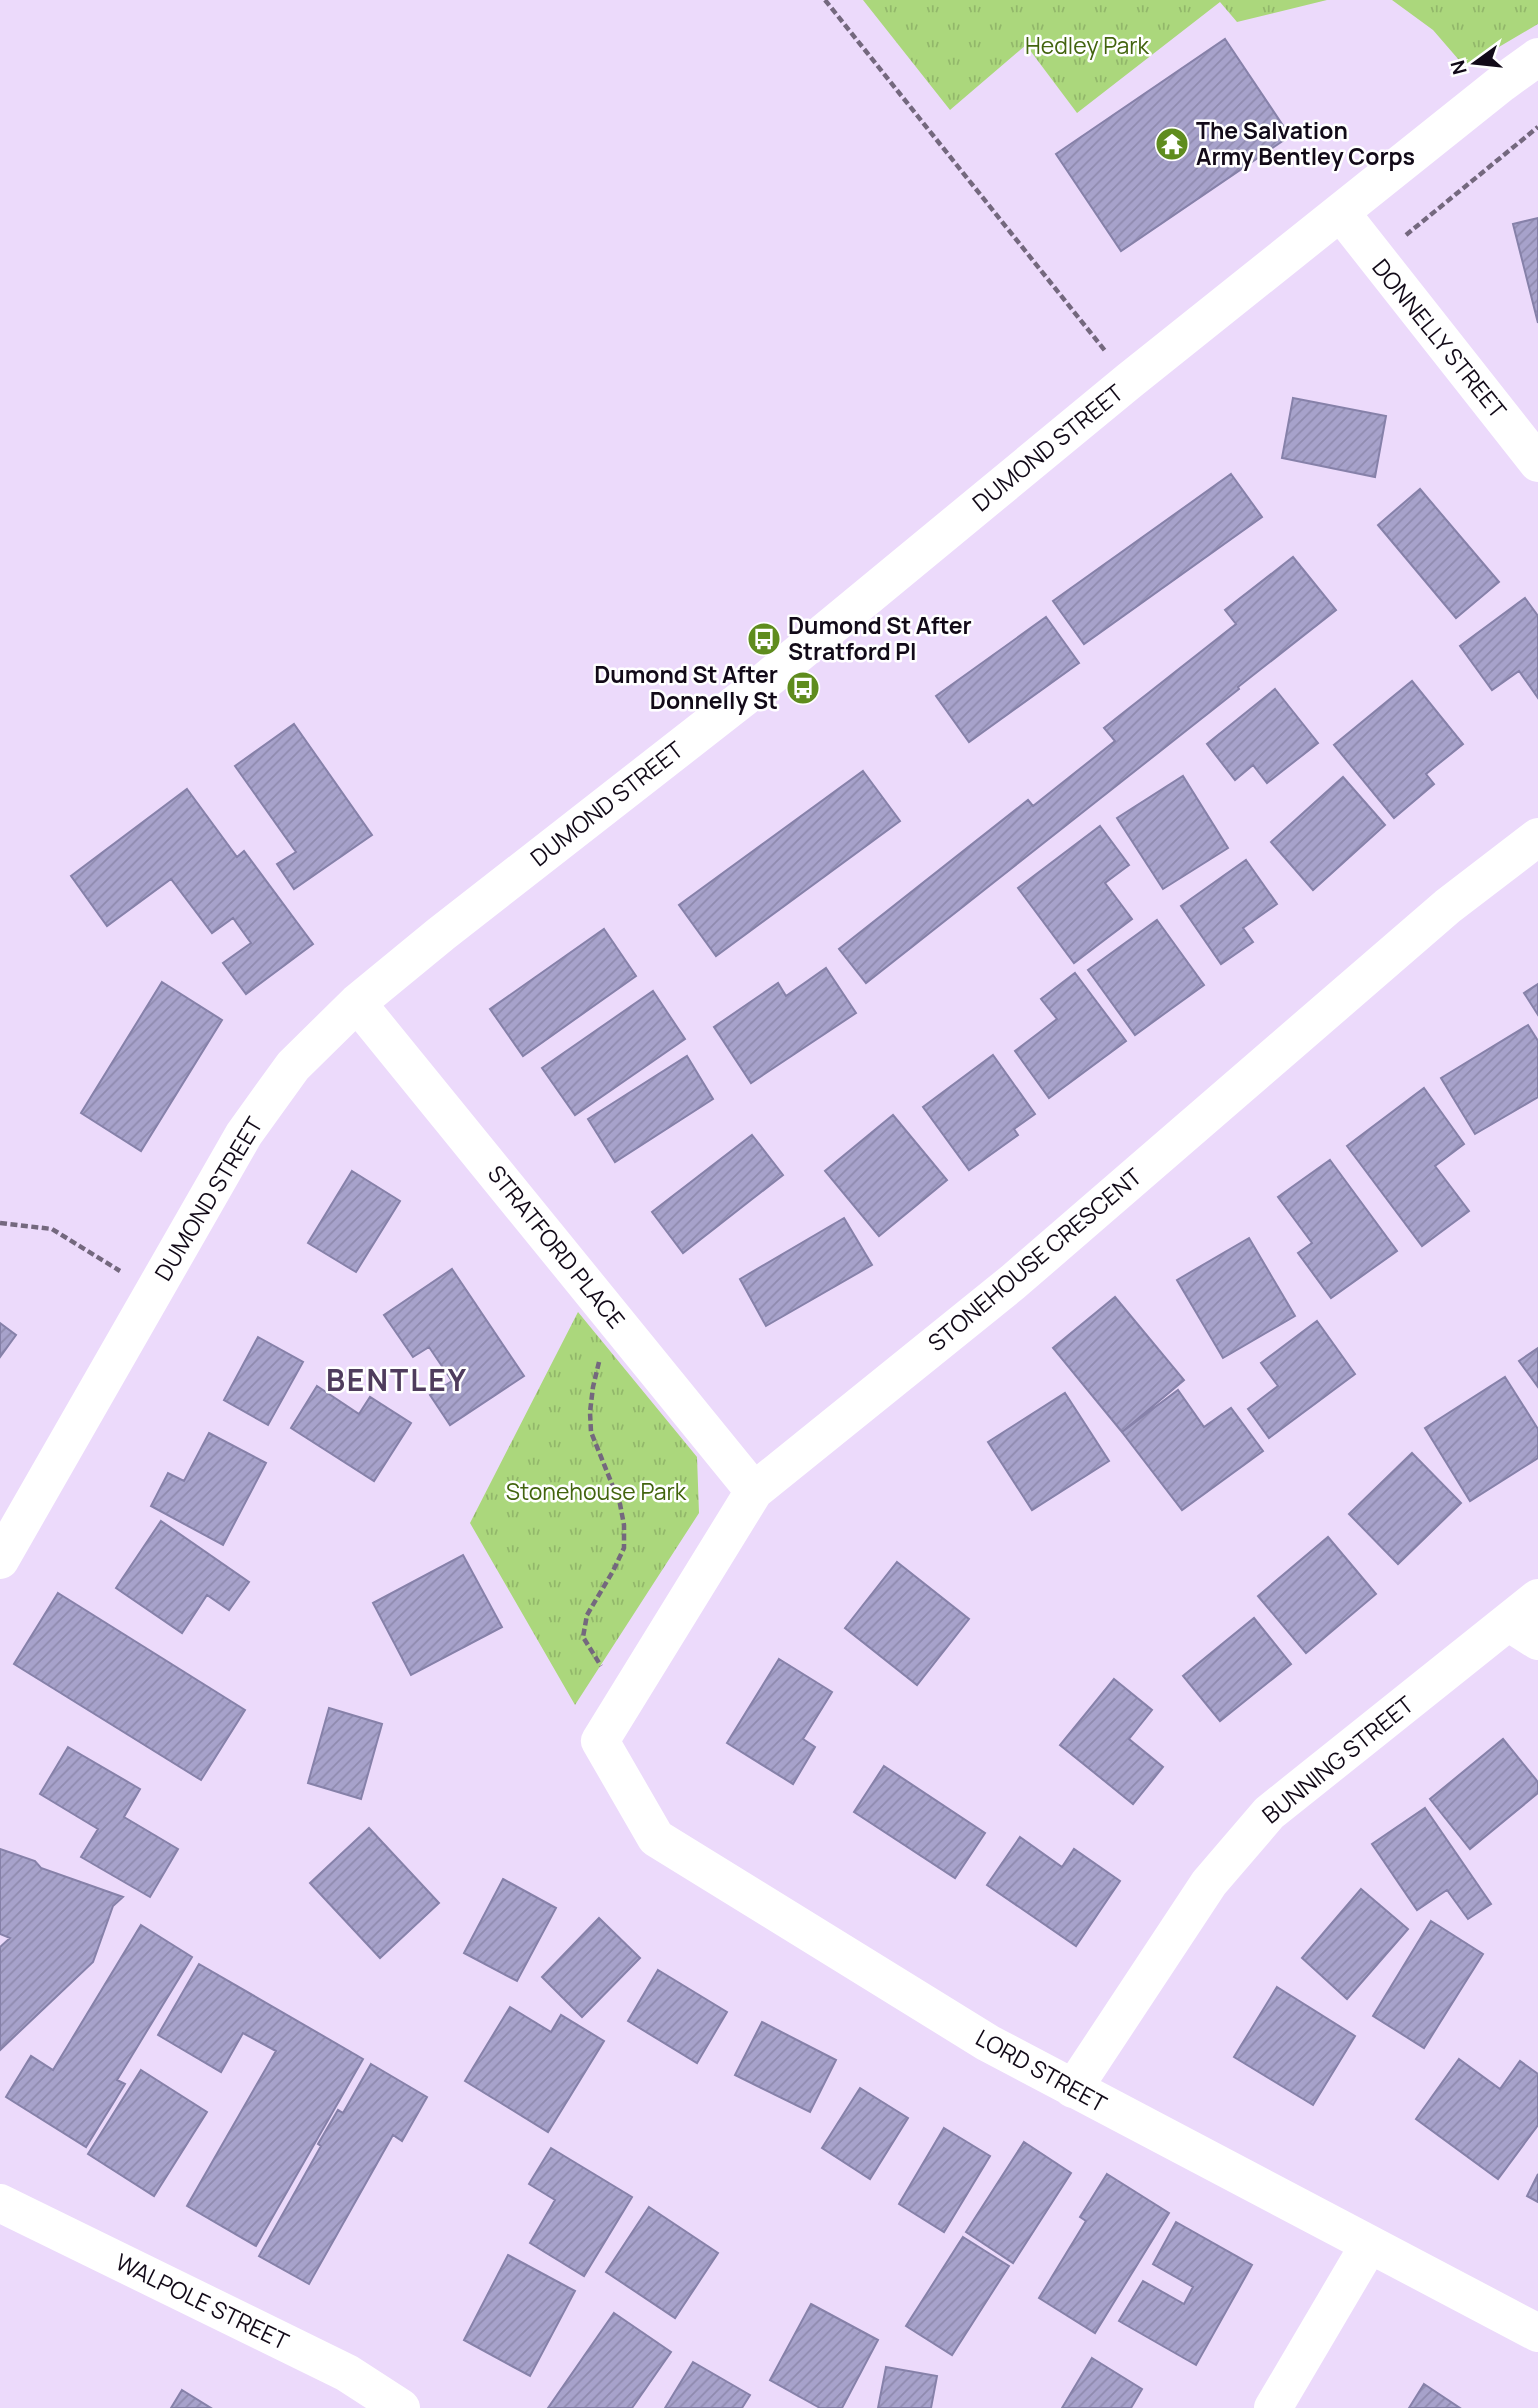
<svg xmlns="http://www.w3.org/2000/svg" width="1538" height="2408" font-family="Manrope,sans-serif">
<style>
.park{fill:url(#park-tufts)}
.building{fill:url(#building-hatch);stroke:#8681a9;stroke-width:2}
.lines{fill:none;stroke-linecap:round;stroke-linejoin:round}
.path{stroke:#74687e;stroke-width:4.5;stroke-dasharray:7 3.5;stroke-linecap:butt}
.minor{stroke:#fff;stroke-width:38}
.labels{text-anchor:middle;stroke-width:5;stroke-linejoin:round;paint-order:stroke}
.park-label{font-size:23px;fill:#42640e;stroke:#fff}
.poi-label{font-size:23px;font-weight:bold;fill:#120a18;stroke:#fff;text-anchor:start}
.street-label{font-size:23px;fill:#120a18;stroke:#fff}
.district-label{font-size:30px;font-weight:bold;letter-spacing:2px;fill:#4f3c5d;stroke:#fff}
</style>
<defs>
<pattern id="park-tufts" width="24" height="20" patternUnits="userSpaceOnUse" patternTransform="scale(1.75)"><rect width="24" height="20" fill="#abd77c"/><path d="M3 7l-1-3M5 7V3M7 7l1-3M15 17l-1-3M17 17v-4M19 17l1-3" fill="none" stroke="#92b76a"/></pattern>
<pattern id="building-hatch" width="6" height="6" patternUnits="userSpaceOnUse" patternTransform="scale(1.75)"><rect width="6" height="6" fill="#a7a2cb"/><path d="M-1 1l2-2M0 6l6-6M5 7l2-2" fill="none" stroke="#8f8aae"/></pattern>
</defs>
<rect width="100%" height="100%" fill="#ecdafb"/>
<path class="park" d="M863,0H1327L1237,22L1220,2L1077,113L1026,45L950,110Z
M1392,0H1538V24L1465,67L1433,30Z
M578,1312L697,1457L699,1513L575,1705L470,1523Z"/>
<path class="building" d="M1225,39L1290,136L1121,251L1056,154Z
M1538,218V323L1513,224Z
M1293,398L1386,416L1375,477L1282,458Z
M1231,474L1262,517L1084,644L1053,601Z
M1420,489L1499,582L1456,618L1378,525Z
M1293,557L1336,610L1238,687L1239,689L866,983L839,949L1028,800L1033,806L1115,741L1104,728L1236,624L1225,610Z
M1525,598L1538,616V698L1519,671L1492,690L1460,646Z
M1046,617L1079,663L969,742L936,696Z
M1412,681L1463,744L1426,774L1434,784L1394,818L1334,745Z
M1275,689L1318,743L1267,783L1253,765L1235,780L1207,744Z
M294,724L372,835L294,889L277,864L296,852L235,766Z
M863,771L900,821L716,956L679,905Z
M1183,776L1228,848L1163,889L1117,818Z
M1343,777L1385,825L1313,890L1271,842Z
M187,789L237,857L244,851L313,944L246,994L223,963L251,943L233,918L212,933L171,879L107,926L71,876Z
M1100,826L1129,865L1105,883L1132,919L1074,963L1018,888Z
M1246,860L1277,904L1243,928L1253,942L1221,964L1181,906Z
M1157,920L1204,985L1135,1035L1088,970Z
M604,929L636,976L523,1056L490,1009Z
M826,968L856,1013L751,1083L714,1027L778,983L786,996Z
M1075,973L1126,1041L1049,1098L1015,1051L1057,1019L1041,999Z
M162,982L222,1020L141,1151L81,1113Z
M1538,984V1015L1524,993Z
M653,991L685,1039L575,1115L542,1068Z
M1528,1025L1538,1041V1097L1475,1134L1441,1078Z
M993,1055L1035,1114L1014,1129L1018,1135L969,1170L923,1107Z
M687,1056L713,1099L615,1162L588,1119Z
M1424,1088L1464,1144L1435,1166L1469,1211L1422,1246L1347,1146Z
M893,1115L947,1180L879,1236L825,1171Z
M752,1135L783,1175L683,1253L652,1212Z
M1330,1160L1397,1251L1331,1298L1298,1253L1312,1243L1278,1197Z
M352,1171L400,1201L356,1272L308,1243Z
M844,1218L872,1265L766,1326L740,1279Z
M1249,1238L1295,1316L1223,1358L1177,1280Z
M452,1269L524,1376L450,1425L430,1395L452,1381L429,1347L413,1357L384,1315Z
M1115,1297L1184,1380L1122,1432L1053,1348Z
M1317,1321L1355,1374L1269,1438L1248,1409L1278,1386L1261,1363Z
M0,1323L16,1335L0,1357Z
M258,1337L303,1362L268,1425L224,1400Z
M1538,1348V1387L1519,1361Z
M1505,1377L1538,1429V1458L1470,1501L1425,1428Z
M317,1386L359,1414L370,1397L411,1423L374,1481L291,1428Z
M1178,1390L1204,1427L1231,1408L1263,1451L1182,1510L1122,1432Z
M1065,1393L1109,1461L1032,1510L988,1442Z
M209,1433L266,1463L223,1545L151,1506L168,1473L184,1481Z
M1412,1453L1461,1503L1398,1564L1349,1514Z
M161,1521L249,1582L229,1610L207,1595L182,1633L116,1588Z
M1328,1537L1376,1594L1306,1653L1258,1596Z
M463,1555L502,1627L411,1675L373,1603Z
M897,1562L969,1619L917,1685L845,1628Z
M58,1593L245,1710L201,1780L14,1664Z
M1254,1618L1291,1664L1220,1721L1183,1676Z
M779,1659L832,1692L803,1739L815,1747L793,1784L727,1743Z
M1114,1679L1152,1710L1129,1739L1163,1767L1133,1804L1060,1745Z
M329,1708L382,1724L361,1799L308,1783Z
M1503,1739L1538,1782V1793L1470,1849L1430,1799Z
M68,1747L140,1789L124,1817L178,1849L150,1897L81,1857L98,1829L40,1794Z
M884,1766L985,1833L955,1878L854,1812Z
M1425,1808L1491,1904L1468,1919L1447,1890L1417,1910L1372,1844Z
M369,1828L439,1903L380,1958L310,1883Z
M1020,1837L1062,1867L1074,1849L1120,1881L1076,1946L987,1885Z
M0,1849L35,1861L41,1868L123,1897L113,1906L93,1962L0,2050V1947L10,1938L0,1934Z
M503,1879L556,1908L517,1981L464,1953Z
M1361,1889L1408,1929L1347,1999L1302,1958Z
M599,1918L640,1958L582,2017L542,1977Z
M1431,1921L1483,1954L1424,2048L1373,2016Z
M141,1925L192,1957L117,2080L125,2084L86,2147L6,2097L31,2056L53,2070Z
M199,1964L363,2059L256,2246L187,2206L276,2051L243,2033L221,2072L158,2035Z
M658,1970L727,2012L697,2063L628,2021Z
M1277,1987L1355,2036L1313,2105L1234,2057Z
M510,2007L551,2032L561,2015L604,2041L548,2132L465,2081Z
M762,2022L836,2060L810,2112L735,2075Z
M1459,2059L1500,2089L1520,2061L1538,2074V2125L1498,2179L1416,2119Z
M371,2064L427,2097L402,2141L393,2135L309,2284L259,2256L321,2146L318,2144L338,2110L343,2113Z
M141,2070L207,2112L154,2196L88,2154Z
M860,2088L908,2118L870,2179L822,2148Z
M944,2128L990,2156L944,2232L899,2204Z
M1024,2142L1071,2173L1013,2263L966,2232Z
M551,2148L632,2197L584,2276L530,2243L555,2200L529,2184Z
M1107,2174L1169,2213L1095,2333L1039,2298L1086,2221L1080,2217Z
M1538,2174V2202L1527,2196Z
M649,2207L718,2253L675,2318L606,2272Z
M1176,2222L1252,2265L1196,2365L1119,2321L1143,2281L1184,2304L1193,2287L1153,2264Z
M963,2237L1009,2266L952,2355L906,2326Z
M508,2255L575,2291L530,2376L464,2340Z
M811,2304L878,2340L842,2408H820L770,2380Z
M614,2313L671,2352L632,2408H548Z
M1092,2358L1142,2389L1131,2408H1062Z
M693,2362L750,2395L742,2408H665Z
M886,2367L937,2376L931,2408H878Z
M1424,2384L1460,2408H1409Z
M182,2390L211,2408H171Z"/>
<g class="lines">
<path class="path" d="M825,0L1106,352
M1406,235L1538,127
M0,1223L52,1229L120,1271
M599,1362L593,1387L590,1412L591,1432L620,1504L624,1525V1548L613,1571L587,1615L583,1637L601,1666"/>
<path class="minor" d="M1341,213L1538,463
M1538,837L1448,906L1013,1282L754,1491L600,1741L656,1838L988,2043L1538,2333
M357,1003L754,1491
M0,1560L244,1134L293,1066L357,1003L441,934L764,682L1129,381L1502,83L1538,57
M1508,1622L1538,1641
M1073,2089L1209,1883L1269,1813L1538,1598
M0,2203L347,2373L401,2408
M1273,2408L1369,2245"/>
</g>
<defs>
<symbol id="temple-disc" viewBox="-11 -11 22 22"><circle r="9.5" fill="#5f8c1e" stroke="#fff"/><path d="M0-6L5-2H3V0L6.5 2.5H4V6H1.5V3h-3V6H-4V2.5H-6.5L-3 0V-2H-5Z" fill="#fff"/></symbol>
<symbol id="bus-disc" viewBox="-11 -11 22 22"><circle r="9.5" fill="#5f8c1e" stroke="#fff"/><path d="M-5-6H5V4H4V6H2V4H-2V6H-4V4H-5ZM-3.5-4V0h7V-4ZM-3.5 1.2v1.5H-2V1.2ZM2 1.2v1.5H3.5V1.2Z" fill="#fff"/></symbol>
</defs>
<g fill-rule="evenodd">
<use href="#temple-disc" x="1153" y="125" width="38" height="38"/>
<use href="#bus-disc" x="745" y="620" width="38" height="38"/>
<use href="#bus-disc" x="784" y="669" width="38" height="38"/>
</g>
<g class="labels">
<g class="park-label">
<text x="1087" y="54">Hedley Park</text>
<text x="596" y="1500">Stonehouse Park</text>
</g>
<g class="poi-label">
<text x="1196" y="139">The Salvation<tspan x="1196" dy="26">Army Bentley Corps</tspan></text>
<text x="788" y="634">Dumond St After<tspan x="788" dy="26">Stratford Pl</tspan></text>
<text x="778" y="683" text-anchor="end">Dumond St After<tspan x="778" dy="26">Donnelly St</tspan></text>
</g>
<g class="street-label">
<text transform="translate(1439 339) rotate(51)" y="8">DONNELLY STREET</text>
<text transform="translate(1048 448) rotate(-39)" y="8">DUMOND STREET</text>
<text transform="translate(607 804) rotate(-38)" y="8">DUMOND STREET</text>
<text transform="translate(209 1199) rotate(-59)" y="8">DUMOND STREET</text>
<text transform="translate(556 1247) rotate(51)" y="8">STRATFORD PLACE</text>
<text transform="translate(1035 1260) rotate(-40)" y="8">STONEHOUSE CRESCENT</text>
<text transform="translate(1338 1760) rotate(-39)" y="8">BUNNING STREET</text>
<text transform="translate(1041 2071) rotate(29)" y="8">LORD STREET</text>
<text transform="translate(202 2302) rotate(26)" y="8">WALPOLE STREET</text>
</g>
<g class="district-label">
<text x="397" y="1391">BENTLEY</text>
</g>
</g>
<g transform="translate(1475 63) rotate(255)" stroke="#ffffff" stroke-width="5" paint-order="stroke">
<path d="M0-5L12 26L0 18L-12 26Z" fill="#120a18"/>
<text y="-10" font-size="19" font-weight="bold" text-anchor="middle" fill="#120a18">N</text>
</g>
</svg>
